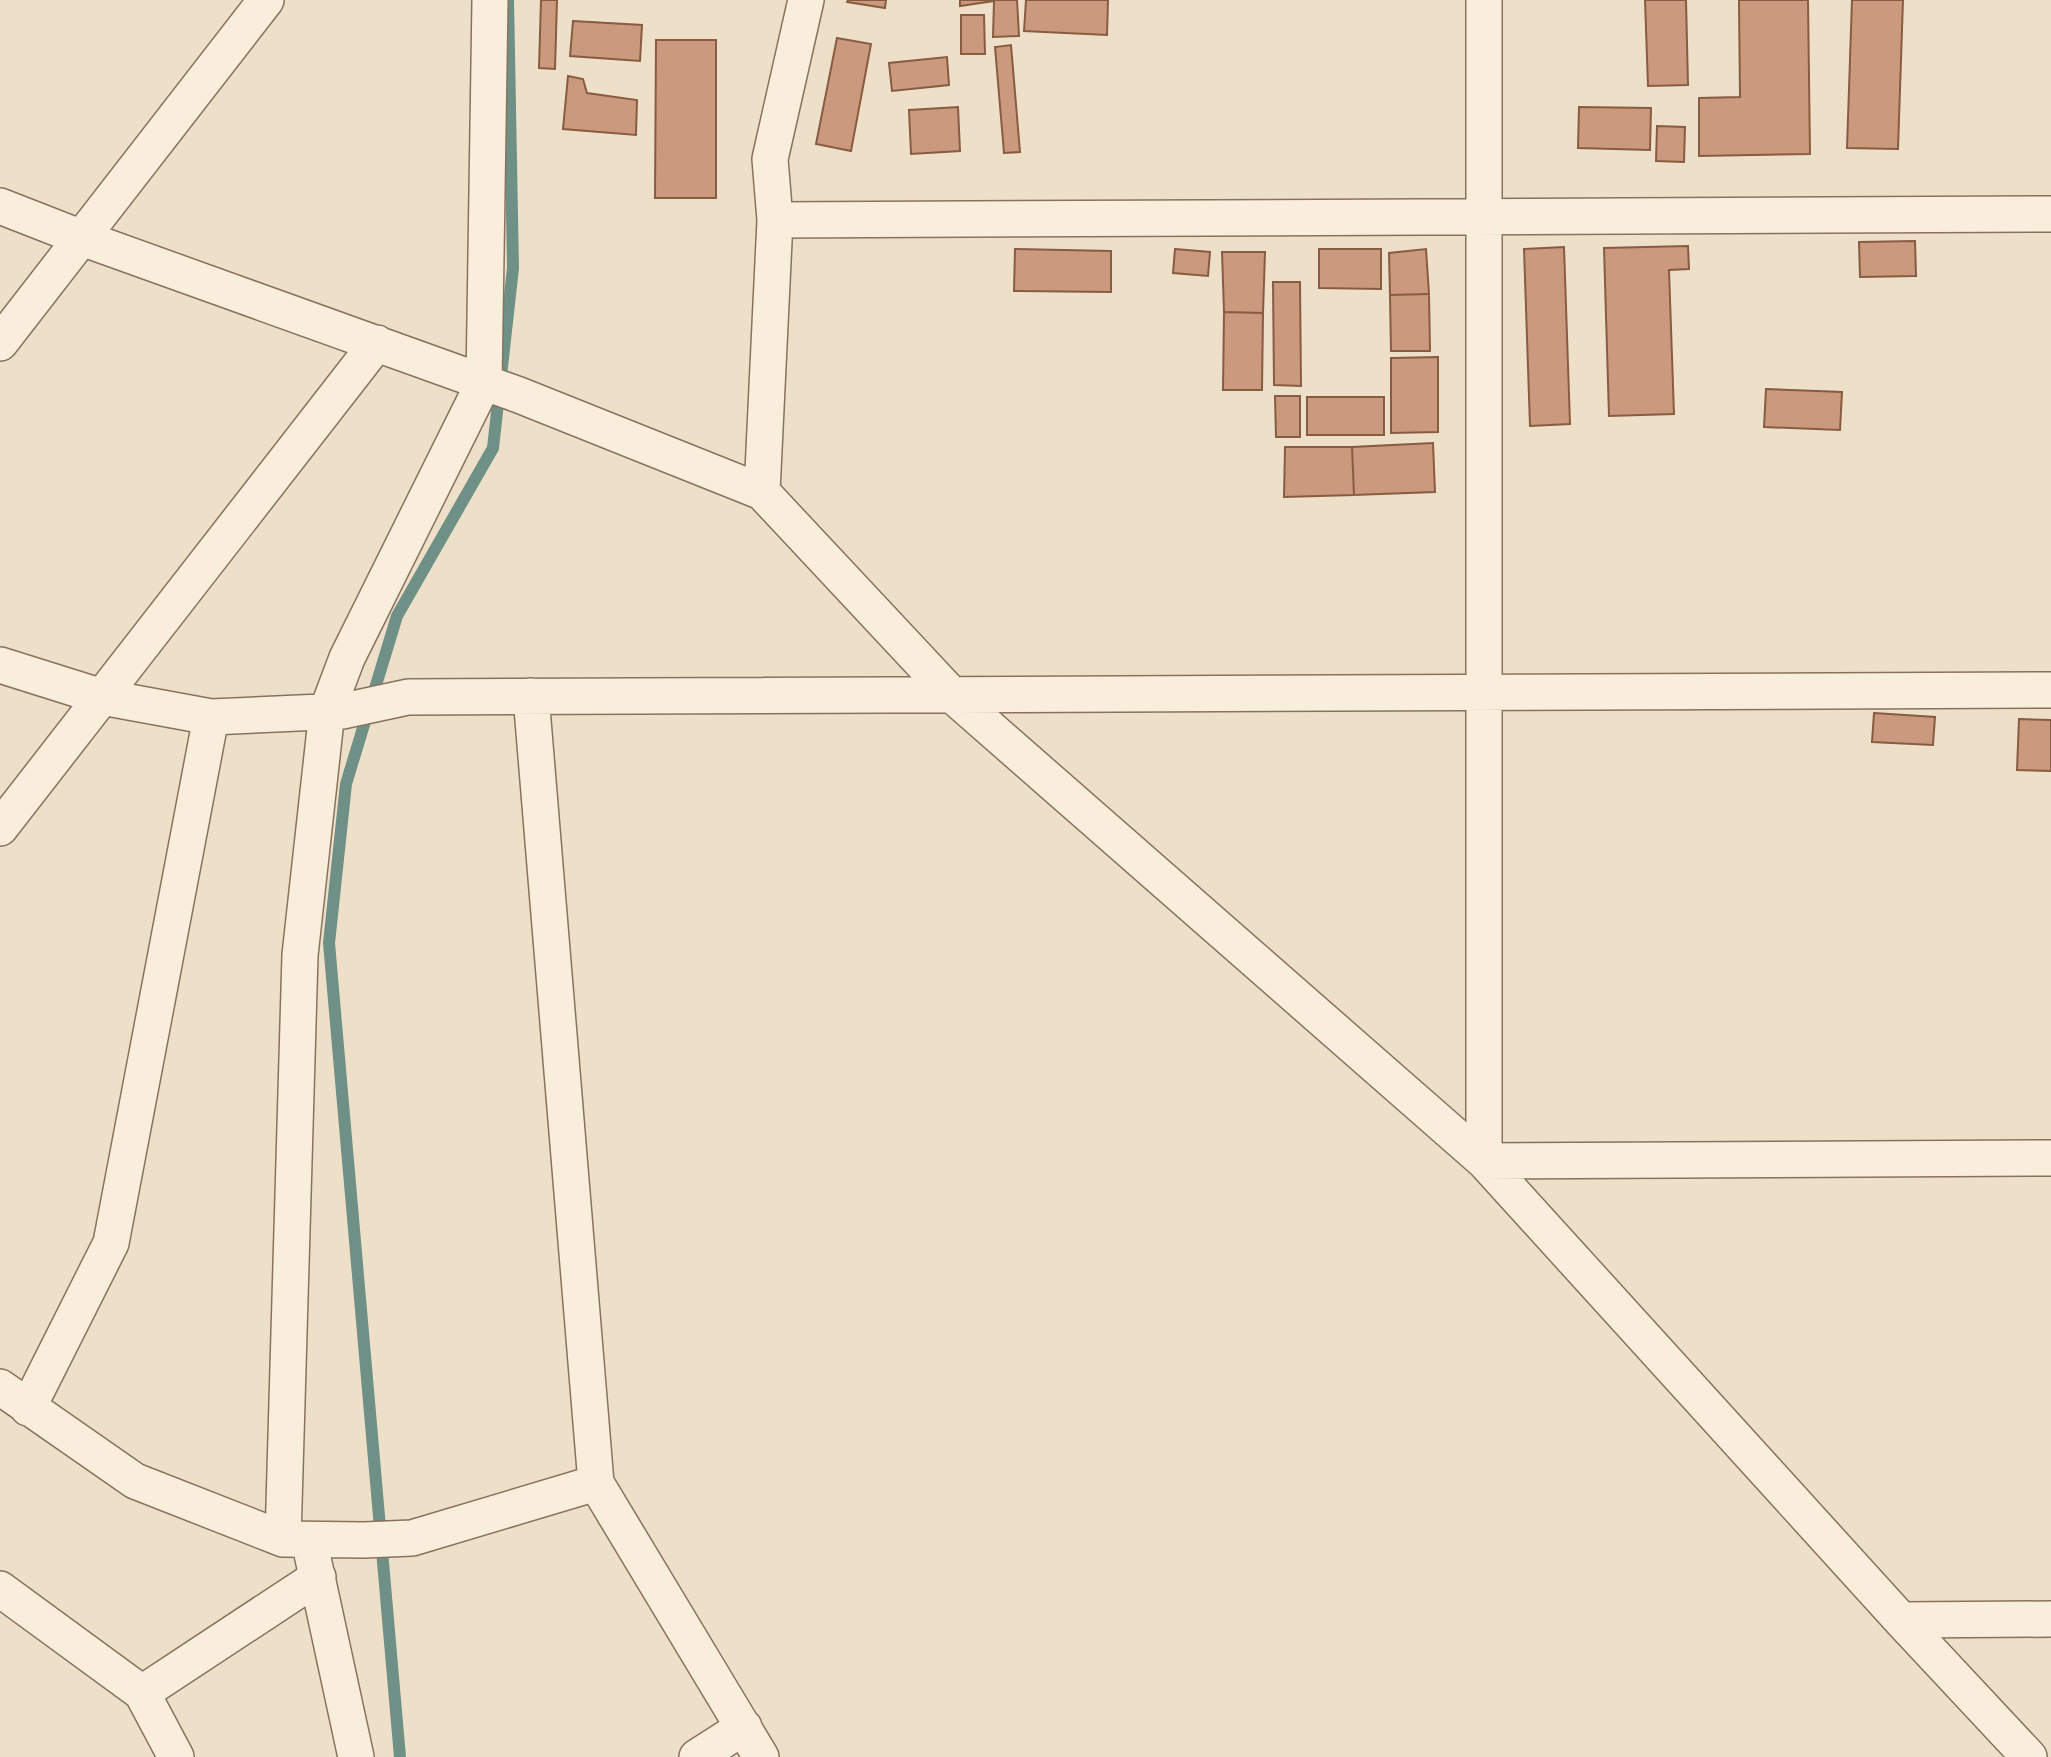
<svg xmlns="http://www.w3.org/2000/svg" width="2051" height="1757" font-family="'Roboto Serif',serif">
<style>
.lines{fill:none;stroke-linecap:round;stroke-linejoin:round}
.stream{stroke:#6f9086;stroke-width:12}
.building{fill:#cb9a7e;stroke:#885b43;stroke-width:2}
.street-casing{stroke:#89725d;stroke-width:38}
.street{stroke:#f8eedb;stroke-width:35}
</style>
<rect width="100%" height="100%" fill="#eee0c8"/>
<g class="lines">
<path class="stream" d="M400,1757L329,943L346,784L397,616L493,448L513,268L508,0"/>
</g>
<path class="building" d="M541,0H557L555,69L539,68Z
M848,0H886L885,8L847,2Z
M960,0H1017L1019,36L993,37L994,1L960,6Z
M1026,0H1108L1107,35L1024,31Z
M1645,0H1686L1688,85L1648,86Z
M1739,0H1808L1810,154L1699,156V98L1740,97Z
M1852,0H1903L1898,149L1847,148Z
M961,15H984L985,54H961Z
M573,21L642,25L640,61L570,56Z
M837,38L871,44L851,151L816,144Z
M656,40H716V198H655Z
M1011,45L1020,152L1004,153L995,47Z
M947,57L949,85L892,91L889,63Z
M568,76L583,79L587,93L637,100L636,135L563,129Z
M958,107L960,151L911,154L909,110Z
M1579,107L1651,108L1650,150L1578,148Z
M1657,126L1685,127L1684,162L1656,161Z
M1915,241L1916,276L1860,277L1859,242Z
M1688,246L1689,269L1669,270L1674,414L1609,416L1604,248Z
M1564,247L1570,424L1530,426L1524,249Z
M1015,249L1111,251V292L1014,291Z
M1175,249L1210,252L1208,276L1173,273Z
M1319,249H1381V289L1319,288Z
M1426,249L1429,294L1390,295L1389,253Z
M1222,252H1265L1263,313L1224,312Z
M1273,282H1300L1301,386L1274,385Z
M1429,294L1430,351H1391L1390,295Z
M1224,312L1263,313L1262,390H1223Z
M1438,357V432L1391,433V358Z
M1766,389L1842,392L1840,430L1764,427Z
M1275,396H1300V437H1276Z
M1307,397H1384V435H1307Z
M1433,443L1435,492L1354,495L1352,447Z
M1285,447H1352L1354,495L1284,497Z
M1874,713L1935,717L1933,745L1872,742Z
M2019,719L2051,720V771L2017,770Z"/>
<g class="lines">
<defs>
<path id="street" d="M1484,0V1161L2051,1158
M0,206L82,238L519,395L762,492L951,694L1484,1161L1901,1620L2029,1757
M775,220L2051,214
M0,343L266,0
M762,492L775,220L770,159L806,0
M0,665L102,697L211,717L343,711L408,697L2051,690
M531,696L596,1483L761,1757
M0,828L377,343
M0,1387L135,1481L283,1539L364,1540L412,1538L596,1483
M28,1408L111,1243L211,717
M283,1539L300,955L327,711L347,658L484,382L490,0
M309,1540L356,1757
M0,1589L142,1693L176,1757
M1901,1620L2051,1619
M142,1693L318,1577
M697,1757L744,1727"/>
</defs>
<use href="#street" class="street-casing"/>
<use href="#street" class="street"/>
</g>
</svg>
